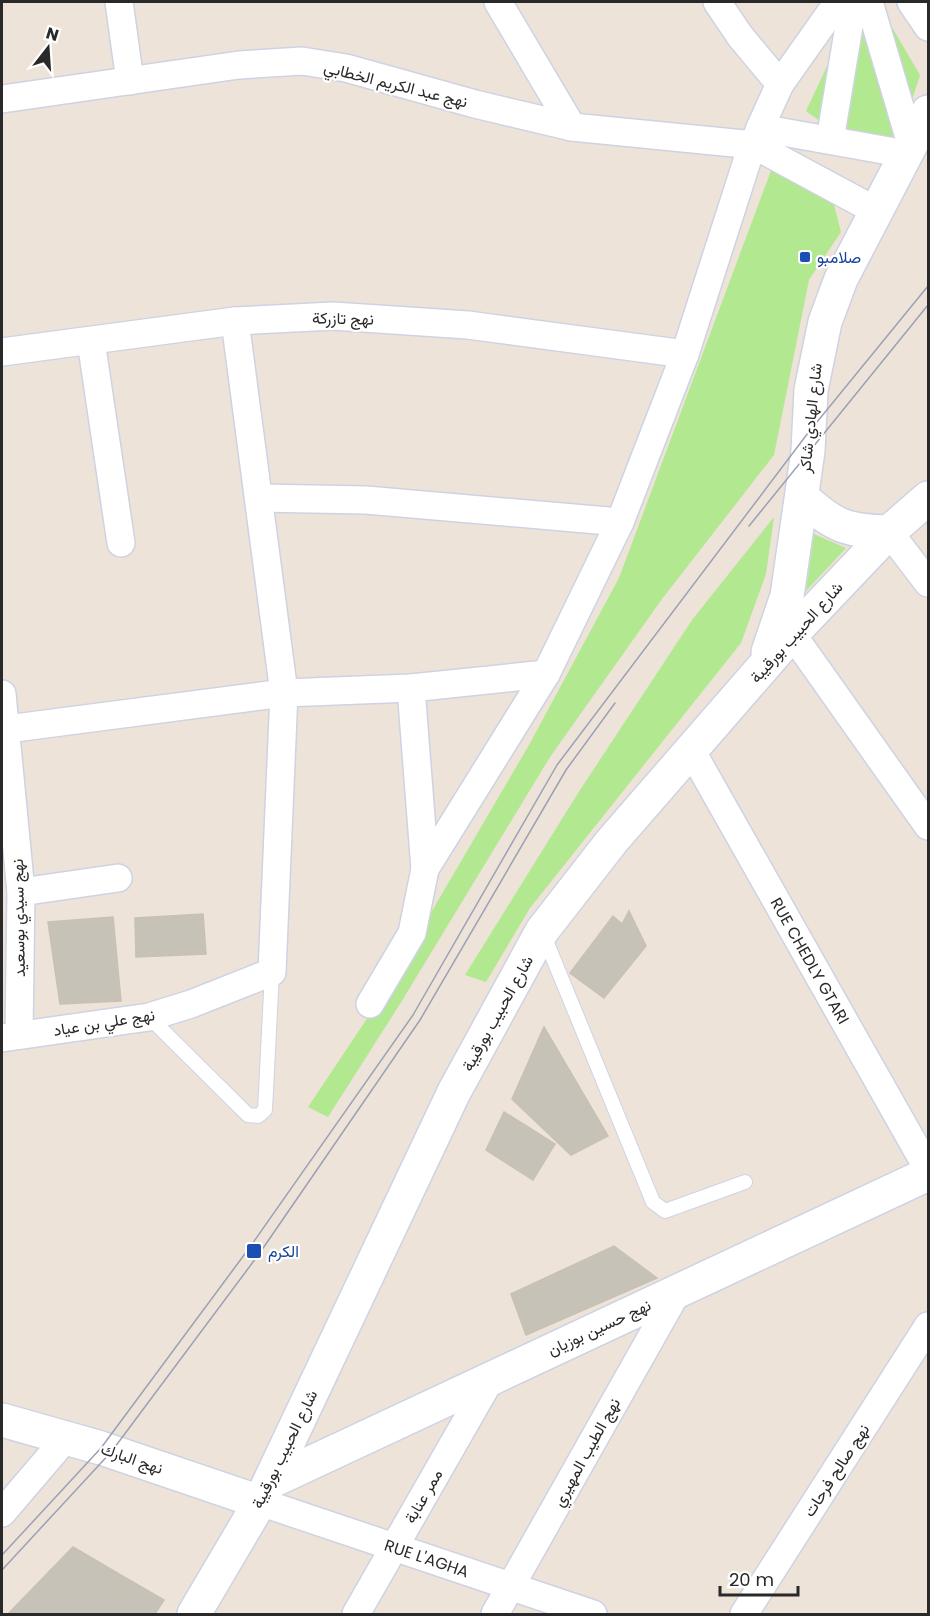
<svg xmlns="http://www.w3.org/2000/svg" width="930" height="1616" font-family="Poppins,Vazirmatn,sans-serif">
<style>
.green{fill:#b1e890}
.building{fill:#c7c2b8;stroke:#c8c0b3;stroke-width:1.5}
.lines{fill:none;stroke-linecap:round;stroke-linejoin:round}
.lane-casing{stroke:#ced3e3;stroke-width:16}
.street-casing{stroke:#ced3e3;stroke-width:30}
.secondary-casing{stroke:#ced3e3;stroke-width:36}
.lane{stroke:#fff;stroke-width:14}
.street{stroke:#fff;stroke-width:27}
.secondary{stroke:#fff;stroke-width:33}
.tram{stroke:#9ba0b5;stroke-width:1.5}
.transit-dot{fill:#1a4fb4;stroke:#fff;stroke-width:2}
.labels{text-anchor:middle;stroke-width:4.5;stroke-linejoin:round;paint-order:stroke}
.street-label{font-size:16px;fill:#292929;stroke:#fff}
.transit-label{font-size:16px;fill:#164399;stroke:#fff;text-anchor:start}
</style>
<rect width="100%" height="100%" fill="#ede3d9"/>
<path class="green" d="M879,14L893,29L920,75L913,97L878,163L806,111L836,47Z
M772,168L833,201L841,232L809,280L774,455L662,599L550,757L400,1004L328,1117L308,1107L384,993L529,745L619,578Z
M774,517L766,574L741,643L530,908L486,982L465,975L580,790L692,620Z
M814,534L846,548L806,591Z"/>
<path class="building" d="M629,911L646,946L604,998L570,973L613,916L622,924Z
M203,914L206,954L136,957L135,918Z
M113,917L121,1001L60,1004L48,922Z
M544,1027L608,1136L571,1155L512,1099Z
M504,1112L555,1144L533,1180L486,1150Z
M614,1246L657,1278L526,1335L511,1294Z
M73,1547L131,1581L112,1614H8Z
M131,1581L164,1600L155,1614H112Z"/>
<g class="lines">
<defs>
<path id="lane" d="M544,936L653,1202L665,1211L745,1182
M149,1017L248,1115L258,1116L265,1110L272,972"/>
<g id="street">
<path d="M119,2L130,81"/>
<path d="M498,2L572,127"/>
<path d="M717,2L740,36L780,84"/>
<path d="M869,2L911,144"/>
<path d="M911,2L928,27"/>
<path d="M2,99L239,65L302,61L346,68L475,104L572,127L754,145L878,212"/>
<path d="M760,128L906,154"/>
<path d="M830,140L853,2"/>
<path d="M91,341L121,543"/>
<path d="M2,352L235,321L333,316L468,325L685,354"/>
<path d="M259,498L366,500L620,522"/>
<path d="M889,532L928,583"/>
<path d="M792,634L928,826"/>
<path d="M411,688L425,869"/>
<path d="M2,694L21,892L19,1035"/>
<path d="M7,729L284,693L235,321"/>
<path id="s1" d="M691,750L928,1169"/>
<path d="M21,892L118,878"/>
<path d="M370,1004L412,933L425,869L546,674L620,522L685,354L747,161L760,128L780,84L838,2"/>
<path d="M2,1038L149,1017L191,1004L272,972L284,693L411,688L546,674"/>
<path id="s2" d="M260,1502L593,1614"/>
<path d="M2,1513L66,1438"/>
<path d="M356,1614L491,1378"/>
<path d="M495,1614L678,1290"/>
<path d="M744,1614L928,1326"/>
</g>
<path id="secondary" d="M802,497C834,526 845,531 889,532
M768,652L787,596L808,451L811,390L825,322L841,279L928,112
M2,1420L101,1448L260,1502
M270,1482L928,1174
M194,1614L260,1502L454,1092L542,931L612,841L792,634L889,532L928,498"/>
</defs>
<use href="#lane" class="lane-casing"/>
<use href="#street" class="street-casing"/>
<use href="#secondary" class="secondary-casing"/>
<use href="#lane" class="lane"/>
<use href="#street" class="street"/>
<use href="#secondary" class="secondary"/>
<path class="tram" d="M749,526L928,305
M2,1555L101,1448L250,1247L413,1015L557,765L808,433L928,286
M2,1570L112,1451L259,1254L420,1020L566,770L615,703"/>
</g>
<g class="transit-dot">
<rect x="799" y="251" width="12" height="12" rx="3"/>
<rect x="246" y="1243" width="16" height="16" rx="3"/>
</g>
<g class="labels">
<g class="street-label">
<text transform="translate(396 84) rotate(14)" y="6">نهج عبد الكريم الخطابي</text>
<text transform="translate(343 318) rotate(1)" y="6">نهج تازركة</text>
<text transform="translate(810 418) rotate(-84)" y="6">شارع الهادي شاكر</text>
<text transform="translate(796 632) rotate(-48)" y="6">شارع الحبيب بورقيبة</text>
<text transform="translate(18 918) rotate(-91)" y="6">نهج سيدي بوسعيد</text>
<text dy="6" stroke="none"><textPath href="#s1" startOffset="242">RUE CHEDLY GTARI</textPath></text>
<text transform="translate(497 1013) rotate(-61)" y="6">شارع الحبيب بورقيبة</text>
<text transform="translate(104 1022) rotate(-9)" y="6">نهج علي بن عياد</text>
<text transform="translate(599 1327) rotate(-25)" y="6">نهج حسين بوزيان</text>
<text transform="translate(284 1449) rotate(-64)" y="6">شارع الحبيب بورقيبة</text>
<text transform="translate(586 1452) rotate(-61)" y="6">نهج الطيب المهيري</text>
<text transform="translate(132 1458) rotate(19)" y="6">نهج البارك</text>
<text transform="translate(836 1470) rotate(-57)" y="6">نهج صالح فرحات</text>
<text transform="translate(423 1496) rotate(-60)" y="6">ممر عنابة</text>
<text dy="6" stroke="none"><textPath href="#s2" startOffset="176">RUE L'AGHA</textPath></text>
</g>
<g class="transit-label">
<text x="817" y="263">صلامبو</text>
<text x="268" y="1257">الكرم</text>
</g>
</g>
<rect width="930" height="1616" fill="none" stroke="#292929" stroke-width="6"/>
<g transform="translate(48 48) rotate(17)" stroke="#ffffff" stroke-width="4.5" paint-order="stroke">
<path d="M0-4.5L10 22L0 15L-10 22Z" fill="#292929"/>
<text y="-9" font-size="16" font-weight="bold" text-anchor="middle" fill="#292929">N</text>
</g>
<path d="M720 1586v9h78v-9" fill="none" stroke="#292929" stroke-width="3"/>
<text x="729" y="1586" font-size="18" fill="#292929" stroke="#ffffff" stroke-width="4.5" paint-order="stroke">20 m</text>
</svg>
